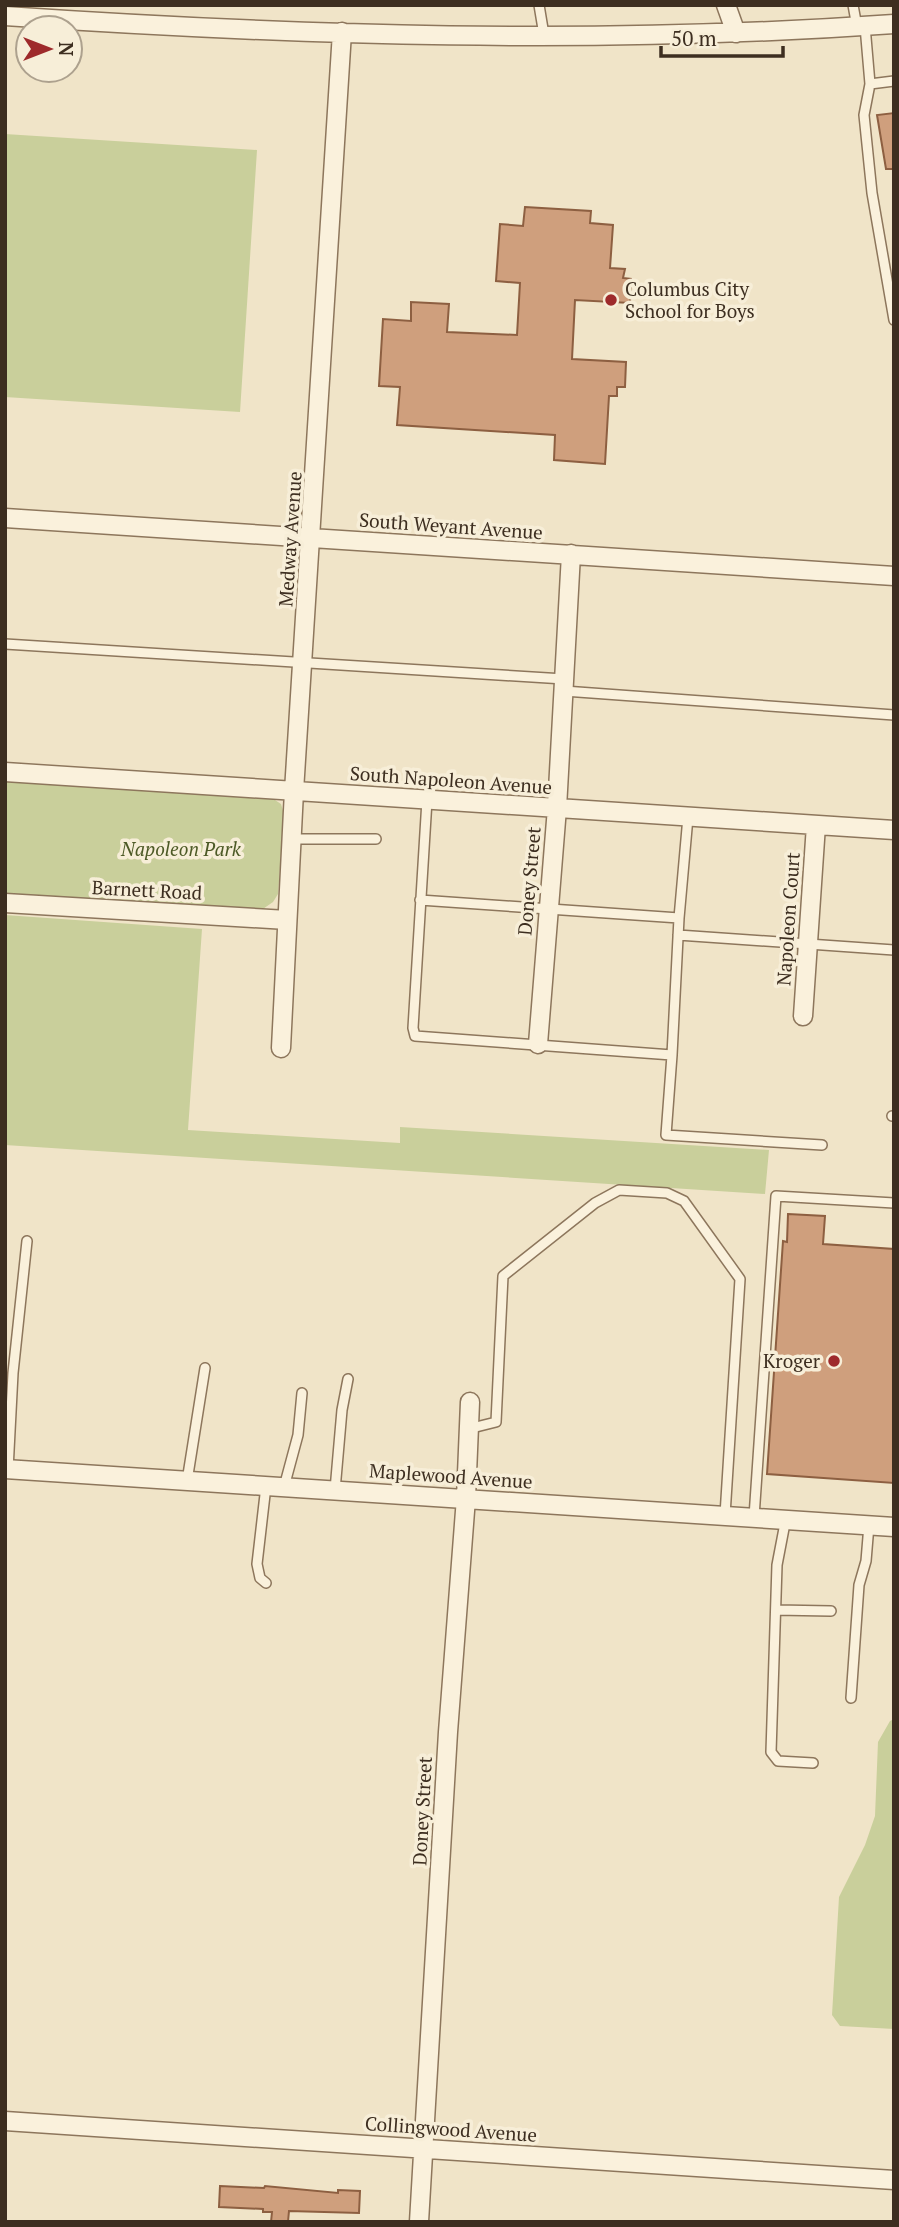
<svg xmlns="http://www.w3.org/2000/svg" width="899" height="2227" font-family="'PT Serif',serif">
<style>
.green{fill:#c9cf9b}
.building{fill:#cf9f7d;stroke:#8d5f41;stroke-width:2}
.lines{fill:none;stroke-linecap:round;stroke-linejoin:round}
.lane-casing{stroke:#8d765c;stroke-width:12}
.street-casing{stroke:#8d765c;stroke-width:21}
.lane{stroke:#faf1dc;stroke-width:9}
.street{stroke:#faf1dc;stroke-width:18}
.poi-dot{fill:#9e2a2b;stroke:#f7eed8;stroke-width:2.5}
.labels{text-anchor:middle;stroke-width:7;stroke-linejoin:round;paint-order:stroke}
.poi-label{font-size:19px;fill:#3d2e20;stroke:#f7eed8;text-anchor:start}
.street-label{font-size:19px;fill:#3d2e20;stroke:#f7eed8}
.park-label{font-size:19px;font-style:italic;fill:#4d5a26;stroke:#f7eed8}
</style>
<rect width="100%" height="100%" fill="#f0e4c8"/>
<path class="green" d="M5,134L257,150L240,412L5,397Z
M5,780L272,798L281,804L284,814L278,894L273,902L260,911L5,895Z
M5,915L202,929L188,1130L400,1143V1127L769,1150L765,1194L5,1145Z
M894,1719V2029L840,2026L832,2015L839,1897L865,1845L875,1816L878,1742L890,1721Z"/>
<path class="building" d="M894,113V169H886L877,115Z
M525,207L591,211L590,223L613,225L610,268L625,269L623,278L631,279L630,303L575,300L572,359L626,362L625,387H617V396H609L605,464L554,460L555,435L397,425L400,387L379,386L383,319L411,321V302L449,304L447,332L517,335L520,283L496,281L500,224L523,226Z
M788,1214L825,1216L823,1244L894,1249V1483L767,1474L783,1241L787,1242Z
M220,2186L264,2188L265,2186L338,2193V2190L360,2191L359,2213L289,2211L288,2222H271L272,2212H263V2209L219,2207Z"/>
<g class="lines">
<defs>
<path id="lane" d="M539,5L544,35
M853,5L857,27
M865,26L870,84L864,115L872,193L894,320
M870,84L894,81
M5,644L564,679
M564,691L894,715
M427,800L413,1028L415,1036L672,1055L679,918L688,817
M291,839H376
M420,900L679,918
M678,935L894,950
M672,1055L666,1135L822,1145
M892,1116H894
M468,1429L496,1422L503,1276L595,1203L619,1190L667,1193L684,1201L740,1279L725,1515
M8,1470L13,1373L27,1241
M187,1481L205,1368
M266,1486L257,1564L260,1578L266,1583
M284,1487L298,1435L302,1393
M335,1490L342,1410L348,1379
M754,1517L776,1196L894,1203
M786,1518L777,1565L771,1752L778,1761L813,1763
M776,1610L831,1611
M851,1698L859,1585L866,1561L869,1525"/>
<path id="street" d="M726,5L736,33
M5,16C300,36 598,45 894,24
M5,518L894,576
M5,772L894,830
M5,903L287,920
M803,1016L816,825
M538,1044L557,808L571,554
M281,1048L294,791L342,32
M5,1469L894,1527
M5,2121L894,2180
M419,2222L448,1732L466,1498L470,1402"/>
</defs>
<use href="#lane" class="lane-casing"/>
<use href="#street" class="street-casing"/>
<use href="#lane" class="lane"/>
<use href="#street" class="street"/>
</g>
<g class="poi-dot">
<circle cx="611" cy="300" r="7"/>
<circle cx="834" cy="1361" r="7"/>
</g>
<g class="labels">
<g class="poi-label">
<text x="625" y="296">Columbus City<tspan x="625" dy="22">School for Boys</tspan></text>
<text x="820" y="1368" text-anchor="end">Kroger</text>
</g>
<g class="street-label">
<text transform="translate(451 526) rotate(4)" y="7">South Weyant Avenue</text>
<text transform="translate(290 539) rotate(-86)" y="7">Medway Avenue</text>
<text transform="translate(451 780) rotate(4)" y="7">South Napoleon Avenue</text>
<text transform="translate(529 881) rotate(-85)" y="7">Doney Street</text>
<text transform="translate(147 890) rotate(3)" y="7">Barnett Road</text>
<text transform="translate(788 919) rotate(-86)" y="7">Napoleon Court</text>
<text transform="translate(451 1476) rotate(4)" y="7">Maplewood Avenue</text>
<text transform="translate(422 1811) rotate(-87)" y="7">Doney Street</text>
<text transform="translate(451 2129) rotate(4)" y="7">Collingwood Avenue</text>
</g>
<g class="park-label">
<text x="181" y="856">Napoleon Park</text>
</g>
</g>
<rect width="899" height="2227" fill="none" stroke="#3d2e20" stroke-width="14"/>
<g transform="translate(49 49) rotate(90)"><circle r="33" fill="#f7eed8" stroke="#ada18e" stroke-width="2"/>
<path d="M0-5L12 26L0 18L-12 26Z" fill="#9e2a2b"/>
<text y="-10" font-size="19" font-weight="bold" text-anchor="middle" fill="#3d2e20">N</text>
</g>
<path d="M661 46v10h122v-10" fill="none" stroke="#3d2e20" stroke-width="3.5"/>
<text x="671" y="46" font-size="21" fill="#3d2e20" stroke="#f7eed8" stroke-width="5" paint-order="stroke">50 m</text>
</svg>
